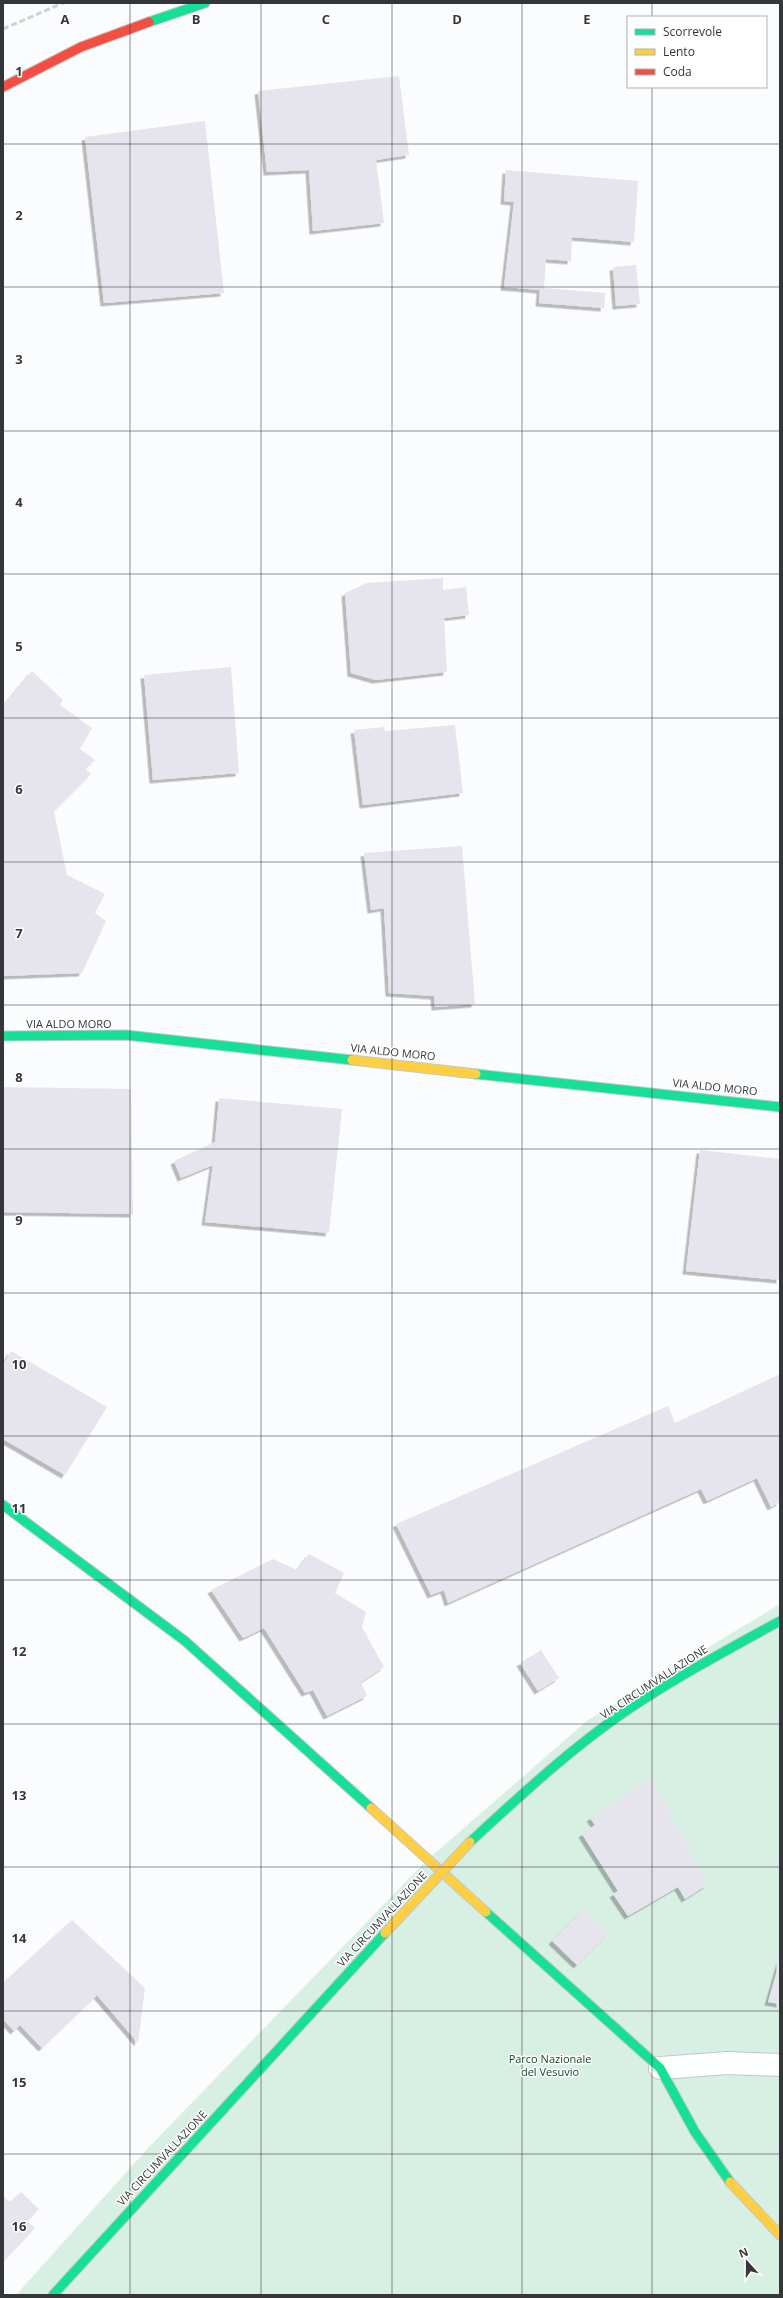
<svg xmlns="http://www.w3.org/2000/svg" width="783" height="2298" font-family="'Open Sans',sans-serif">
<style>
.green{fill:#d8efe4}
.building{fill:#e6e5ee;filter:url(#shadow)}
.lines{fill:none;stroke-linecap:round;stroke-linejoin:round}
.street-casing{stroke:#c4c6c8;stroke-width:24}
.fast-casing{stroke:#c4c6c8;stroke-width:11}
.slow-casing{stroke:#c4c6c8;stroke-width:11}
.jam-casing{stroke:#c4c6c8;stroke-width:11}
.street{stroke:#feffff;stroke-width:22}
.fast{stroke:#16e098;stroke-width:9}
.slow{stroke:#ffcf43;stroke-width:9}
.jam{stroke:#f24e42;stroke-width:9}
.rail{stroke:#d0d1d1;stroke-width:3;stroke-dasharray:6 3;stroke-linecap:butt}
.slow-bridge-casing{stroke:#c4c6c8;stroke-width:11;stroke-linecap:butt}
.slow-bridge{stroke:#ffcf43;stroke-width:9}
.grid{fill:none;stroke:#34363a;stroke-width:1;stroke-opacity:0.55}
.labels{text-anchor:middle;stroke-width:3;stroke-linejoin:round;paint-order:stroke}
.street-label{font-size:11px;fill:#34363a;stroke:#fff}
.park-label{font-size:11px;fill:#0f442f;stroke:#fff}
.grid-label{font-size:13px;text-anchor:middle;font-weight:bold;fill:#34363a;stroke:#fff;stroke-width:3;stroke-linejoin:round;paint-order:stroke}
</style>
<defs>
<filter id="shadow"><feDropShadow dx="-3.5" dy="3.5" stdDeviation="0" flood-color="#0004"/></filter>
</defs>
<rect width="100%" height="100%" fill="#fafcfe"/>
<path class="green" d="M780,1604V2295H16L149,2147L426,1861L588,1720Z"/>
<path class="building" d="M399,76L409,155L376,160L384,223L313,231L309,170L267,172L258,91Z
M205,121L224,293L104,303L85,137Z
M506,170L638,181L634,242L572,237L571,261L546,259L544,288L605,293L604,308L539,303L540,290L504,287L514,202L504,201Z
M636,265L640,304L616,306L613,267Z
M443,578V590L466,587L469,615L444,618L447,672L376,680L351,673L345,593L367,583Z
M231,667L239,773L153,780L144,675Z
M32,671L63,700L60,705L92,728L80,749L95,760L85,769L91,774L54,811L67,875L105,894L95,913L106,921L82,973L3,976V706Z
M455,725L463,793L363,805L354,730L384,727L385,731Z
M462,846L475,1004L435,1007L434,996L389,993L384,908L371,910L364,853Z
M4,1087L131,1089L133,1214L3,1212Z
M219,1098L342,1109L329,1233L205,1222L213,1165L181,1178L174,1161L215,1142Z
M700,1150L780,1159V1280L686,1271Z
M11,1351L107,1407L65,1475L3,1439V1365Z
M780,1374V1502L771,1507L757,1478L707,1501L701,1489L448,1603L444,1590L431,1595L396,1524L668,1406L675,1423Z
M309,1554L344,1573L335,1593L366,1612L362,1627L384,1667L361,1682L367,1696L327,1716L313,1690L305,1693L264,1628L243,1638L211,1590L273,1559L297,1570Z
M541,1650L559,1678L538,1691L520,1663Z
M652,1778L707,1885L685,1899L678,1887L628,1916L613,1894L618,1891L582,1834L595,1825L590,1818Z
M583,1910L608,1934L577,1965L552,1941Z
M72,1920L145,1988L138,2043L97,1995L42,2048L20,2025L14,2031L3,2019V1983Z
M780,1960V2004L768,2002Z
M21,2192L39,2209L27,2221L35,2228L3,2262V2196L10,2202Z"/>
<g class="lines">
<defs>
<path id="street" d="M660,2068L728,2063L780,2065"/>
<path id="fast" d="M149,22L205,3
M3,1036L126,1035L352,1060
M476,1074L780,1107
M3,1505L185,1641L371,1808
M470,1842C519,1797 568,1751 623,1713C673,1679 727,1650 780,1621
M486,1912L660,2068L695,2132L730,2182
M53,2295L385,1933"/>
<path id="slow" d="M352,1060L476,1074
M371,1808L486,1912
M730,2182L780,2235"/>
<path id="jam" d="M3,87L81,47L149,22"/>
</defs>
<use href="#street" class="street-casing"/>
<use href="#fast" class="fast-casing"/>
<use href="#slow" class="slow-casing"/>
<use href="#jam" class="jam-casing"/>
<use href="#street" class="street"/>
<use href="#fast" class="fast"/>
<use href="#slow" class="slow"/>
<use href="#jam" class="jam"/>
<path class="rail" d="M3,29L63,3"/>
<defs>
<path id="slow-bridge" d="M385,1933L470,1842"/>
</defs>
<use href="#slow-bridge" class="slow-bridge-casing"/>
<use href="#slow-bridge" class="slow-bridge"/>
</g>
<path class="grid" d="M130,3V2295M261,3V2295M392,3V2295M522,3V2295M652,3V17M652,87V2295M3,144H780M3,287H780M3,431H780M3,574H780M3,718H780M3,862H780M3,1005H780M3,1149H780M3,1293H780M3,1436H780M3,1580H780M3,1724H780M3,1867H780M3,2011H780M3,2154H780"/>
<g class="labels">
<g class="street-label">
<text x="69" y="1028">VIA ALDO MORO</text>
<text transform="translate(393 1052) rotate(6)" y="4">VIA ALDO MORO</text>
<text transform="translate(715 1087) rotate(6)" y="4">VIA ALDO MORO</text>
<text transform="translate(654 1682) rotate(-33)" y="4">VIA CIRCUMVALLAZIONE</text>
<text transform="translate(382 1919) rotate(-47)" y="4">VIA CIRCUMVALLAZIONE</text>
<text transform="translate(162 2158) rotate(-47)" y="4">VIA CIRCUMVALLAZIONE</text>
</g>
<g class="park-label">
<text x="550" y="2063">Parco Nazionale<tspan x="550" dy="13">del Vesuvio</tspan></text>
</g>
</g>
<g class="grid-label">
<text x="65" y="24">A</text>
<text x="196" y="24">B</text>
<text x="326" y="24">C</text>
<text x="457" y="24">D</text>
<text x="587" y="24">E</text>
<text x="19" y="76">1</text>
<text x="19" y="220">2</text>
<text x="19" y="364">3</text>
<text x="19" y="507">4</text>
<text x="19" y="651">5</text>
<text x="19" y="794">6</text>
<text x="19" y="938">7</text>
<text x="19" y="1082">8</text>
<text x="19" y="1225">9</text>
<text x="19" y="1369">10</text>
<text x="19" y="1513">11</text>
<text x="19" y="1656">12</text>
<text x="19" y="1800">13</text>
<text x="19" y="1943">14</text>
<text x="19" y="2087">15</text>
<text x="19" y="2231">16</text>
</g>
<rect width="783" height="2298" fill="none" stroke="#34363a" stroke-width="8"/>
<rect x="627" y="16" width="140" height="72" fill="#ffffff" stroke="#aeafb0"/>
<rect x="635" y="29" width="20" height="6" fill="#16e098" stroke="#aeafb0"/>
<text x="663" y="36" font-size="12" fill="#34363a">Scorrevole</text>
<rect x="635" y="49" width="20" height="6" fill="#ffcf43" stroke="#aeafb0"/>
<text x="663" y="56" font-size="12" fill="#34363a">Lento</text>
<rect x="635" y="69" width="20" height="6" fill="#f24e42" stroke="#aeafb0"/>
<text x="663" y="76" font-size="12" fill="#34363a">Coda</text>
<g transform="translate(747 2262) rotate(339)" stroke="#ffffff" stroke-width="3" paint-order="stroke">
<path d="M0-3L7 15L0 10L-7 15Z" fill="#34363a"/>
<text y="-6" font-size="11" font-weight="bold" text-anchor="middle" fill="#34363a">N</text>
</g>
</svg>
